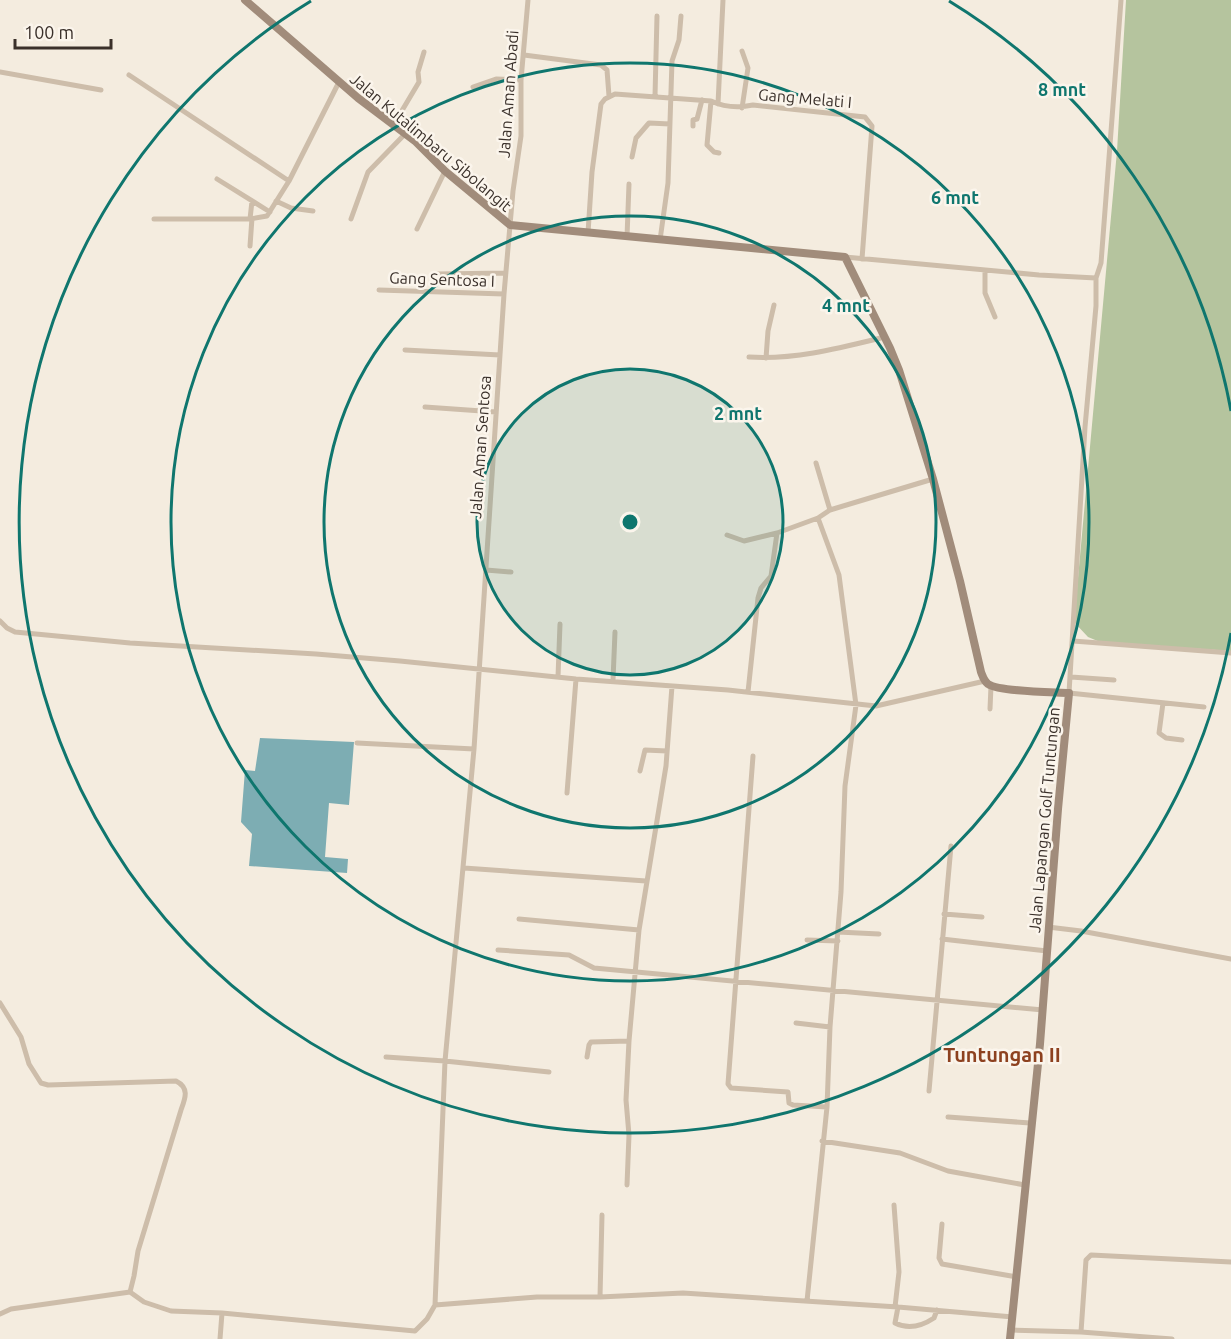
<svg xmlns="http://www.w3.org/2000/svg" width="1231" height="1339" font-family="Ubuntu,sans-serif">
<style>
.green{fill:#b5c49e}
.water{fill:#7dadb3}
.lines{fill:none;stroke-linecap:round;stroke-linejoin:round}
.street{stroke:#cdbdaa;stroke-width:5}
.secondary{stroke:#a18c7b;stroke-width:8}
.ring{fill:none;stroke:#0f766e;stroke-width:3}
.labels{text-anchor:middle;stroke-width:5;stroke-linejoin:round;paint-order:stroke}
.street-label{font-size:16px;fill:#3a302a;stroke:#fbf5ec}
.quarter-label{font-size:20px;font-weight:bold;fill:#8d411f;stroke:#fbf5ec}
.centre{fill:#0f766e;stroke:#fbf5ec;stroke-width:3}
.ring-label{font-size:18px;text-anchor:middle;font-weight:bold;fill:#0f766e;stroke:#fbf5ec;stroke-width:5;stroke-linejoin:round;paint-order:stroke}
</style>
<rect width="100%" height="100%" fill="#f4ecdf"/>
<path class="green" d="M1126,0H1231V651L1100,642L1088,637L1074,622L1117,151Z"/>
<path class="water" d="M260,738L354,742L349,805L329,803L325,857L348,859L347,873L249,866L252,834L241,822L245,770L255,771Z"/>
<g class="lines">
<path class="street" d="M742,51L748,68L742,108
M524,55L601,65L607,70L609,96
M0,72L101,90
M129,75L289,181
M473,87L496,79L521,80
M655,96L657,16
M711,101L707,145L714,152L719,153
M718,104L723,0
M394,124L419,82L418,72L424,52
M693,126V120L697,119L702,100
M632,157L636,138L649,123L670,124
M217,179L270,212
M276,201L291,208L313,211
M154,219H250L267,216L289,181L339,82
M250,219L252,201
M351,219L368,172L405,134
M417,229L445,171
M588,233L592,172L601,104L605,99L615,94L711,101C724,107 739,108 753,105L865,117L872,126L862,259
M627,237L629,184
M660,240L668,183L672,61L679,40L681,16
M250,246L252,218
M845,257L1039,275L1096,278L1101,263L1121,0
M985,270V293L995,317
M437,274L506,273
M1096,278V306L1085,427L1069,693L1204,707
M379,290L504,294
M405,350L500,355
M749,357C795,360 840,348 885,337
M766,358L768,331L774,305
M425,407L496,412
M816,463L830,510
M727,535L744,541L777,533
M486,570L511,572
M0,621L7,628L15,632L130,643L316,654L400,661L576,679L728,690L876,706L985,681
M1073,641L1231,653
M558,677L560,624
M1071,677L1114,680
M613,680L615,632
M748,692L758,598L761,588L771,576L777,533L818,518L830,510L933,479
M1163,703L1159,733L1166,738L1182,740
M990,709L991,686
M357,743L474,749
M753,756L728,1084L731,1088L788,1092L789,1103L793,1105L827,1107
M640,771L645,750L667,751
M567,793L576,679
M464,868L646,881
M944,914L982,917
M519,919L639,930
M1048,927L1081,931L1231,959
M838,932L879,934
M942,939L1047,951
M807,940L838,941
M498,950L569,955L594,968L1043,1010
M0,1003L21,1037L29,1064L41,1083L48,1085L176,1081C190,1088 185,1099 181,1110L138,1251L134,1276L130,1292L144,1302L171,1311L222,1313L415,1331L427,1319L435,1305L445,1061L474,749L504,294L513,191L521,136V80L528,0
M796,1023L830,1027
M386,1057L445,1061L549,1072
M587,1057L589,1045L591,1042L629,1041
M929,1091L951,846
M948,1117L1030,1123
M822,1141L900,1153L948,1171L1025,1185
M627,1185L629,1135L626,1100L629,1041L639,930L666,766L672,686
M894,1205L899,1272L895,1307
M942,1224L939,1258L942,1264L1017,1277
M600,1297L602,1215
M807,1301L827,1107L830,1027L841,892L845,786L856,705L839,575L818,518
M435,1305L537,1297H600L683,1293L898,1307L1013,1317
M898,1307L895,1323C909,1330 922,1326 934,1318L937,1310
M0,1314L11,1309L130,1292
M1011,1330L1081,1332L1172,1339
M1081,1332L1086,1260L1091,1255L1231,1262
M220,1339L222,1313"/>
<path class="secondary" d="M245,0L358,98L415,141L445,171L510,225L845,257L890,348L899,370L933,479L960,581L981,672C983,677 984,681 988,684C1000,692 1053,692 1069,693L1058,809L1040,1044L1010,1339"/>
</g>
<circle cx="630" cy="522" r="153" fill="#0f766e" fill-opacity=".12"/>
<g class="ring">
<circle cx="630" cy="522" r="153"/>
<circle cx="630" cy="522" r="306"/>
<circle cx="630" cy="522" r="459"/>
<path d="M1231 633A611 611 0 1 1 311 1M949 1A611 611 0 0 1 1231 411"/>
</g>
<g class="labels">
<g class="street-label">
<text transform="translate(508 94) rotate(-86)" y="6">Jalan Aman Abadi</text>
<text transform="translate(805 98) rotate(5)" y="6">Gang Melati I</text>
<text transform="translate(431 142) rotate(40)" y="6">Jalan Kutalimbaru Sibolangit</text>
<text transform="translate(442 279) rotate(2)" y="6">Gang Sentosa I</text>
<text transform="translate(480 447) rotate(-86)" y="6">Jalan Aman Sentosa</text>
<text transform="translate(1044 820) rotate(-85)" y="6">Jalan Lapangan Golf Tuntungan</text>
</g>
<g class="quarter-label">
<text x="1002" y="1062">Tuntungan II</text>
</g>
</g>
<circle cx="630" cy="522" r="9" class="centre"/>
<g class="ring-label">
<text x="1062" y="96">8 mnt</text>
<text x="955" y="204">6 mnt</text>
<text x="846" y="312">4 mnt</text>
<text x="738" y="420">2 mnt</text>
</g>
<path d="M15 39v9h96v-9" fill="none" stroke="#3a302a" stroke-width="3"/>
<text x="24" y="39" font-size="18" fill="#3a302a" stroke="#fbf5ec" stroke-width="4.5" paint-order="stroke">100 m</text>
</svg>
